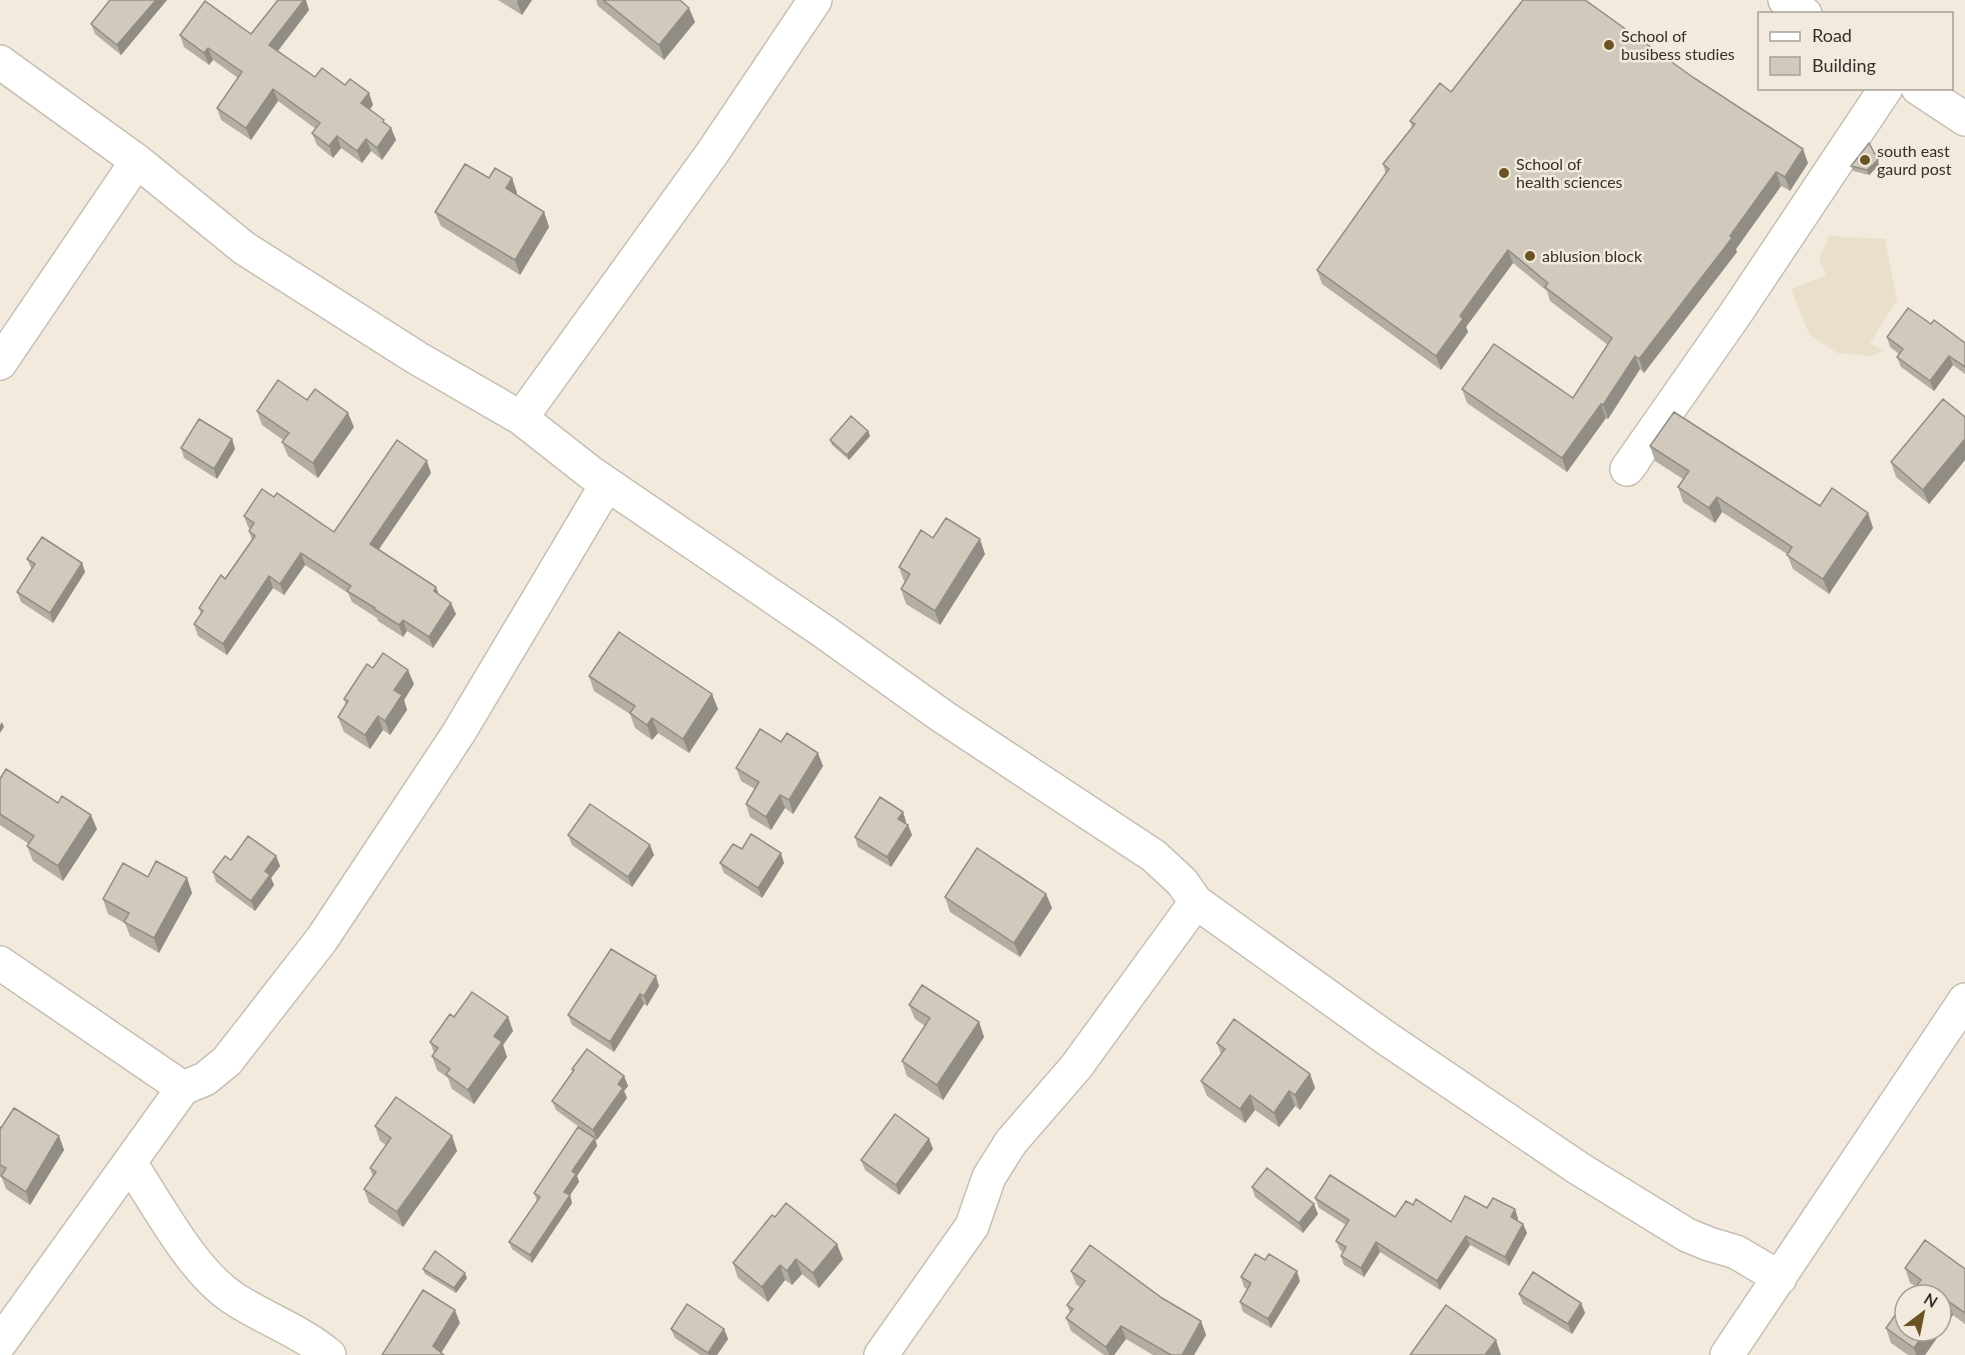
<svg xmlns="http://www.w3.org/2000/svg" width="1965" height="1355" font-family="Lato,sans-serif">
<style>
.built{fill:#eadfcb}
.lines{fill:none;stroke-linecap:round;stroke-linejoin:round}
.minor-casing{stroke:#c6bfb2;stroke-width:36}
.minor{stroke:#fff;stroke-width:33}
.wall{fill:#b3ada2}
.shaded-wall{fill:#928d84}
.building{fill:#d0c9bc;stroke:#928d84;stroke-width:1.5}
.poi-dot{fill:#6c5324;stroke:#f1eadd;stroke-width:2}
.labels{text-anchor:middle;stroke-width:5;stroke-linejoin:round;paint-order:stroke}
.poi-label{font-size:16px;fill:#34312c;stroke:#f1eadd;text-anchor:start}
</style>
<rect width="100%" height="100%" fill="#f1eadd"/>
<path class="built" d="M1829,236L1885,239L1897,300L1870,343L1883,351L1871,356L1837,353L1809,334L1791,289L1826,275L1819,259Z"/>
<g class="lines">
<defs>
<path id="minor" d="M1785,0L1805,14
M0,62L137,161L244,248L417,358L521,418L591,473L823,631L942,716L1154,856L1182,882L1196,902L1386,1038L1578,1168L1687,1235L1709,1244L1736,1252L1780,1278
M1918,88L1965,119
M0,363L137,161
M521,418L713,152L815,0
M1634,460L1627,469L1736,313L1886,88
M0,963L183,1088L0,1343
M183,1088L205,1079L227,1061L322,939L458,734L607,484
M130,1163C158,1205 192,1271 233,1298C265,1319 299,1330 329,1355
M881,1355L972,1226L989,1177L1011,1142L1076,1067L1196,902
M1727,1355L1965,1000"/>
</defs>
<use href="#minor" class="minor-casing"/>
<use href="#minor" class="minor"/>
</g>
<path class="wall" d="M110,0H167L121,55L95,34L91,24Z
M498,0H532L522,15Z
M596,0H680L695,22L664,60L598,6Z
M309,10L278,51L315,77L345,85L369,93L373,105L370,109L391,128L396,140L382,160L371,151L362,163L341,148L333,158L317,145L312,133L316,129L278,101L251,140L221,120L217,108L238,78L213,60L209,65L184,47L180,35L251,34Z
M1451,92L1808,163L1790,191L1781,186L1736,249L1737,252L1644,373L1640,369L1608,419L1606,418L1567,472L1467,403L1462,389L1573,398L1608,345L1550,301L1547,291L1513,263L1466,327L1468,332L1441,370L1322,284L1317,270L1386,174L1383,164L1412,127L1410,121Z
M1879,165L1869,175L1853,171L1851,166Z
M489,178H512L517,193L516,195L544,212L549,227L520,275L441,226L435,212Z
M1931,324L1965,343V374L1953,365L1934,391L1901,367L1897,357L1899,354L1890,347L1887,337Z
M257,411L354,427L318,478L288,456L282,442L283,440L262,425Z
M1965,417V460L1929,504L1896,477L1891,462Z
M868,431L870,436L849,460L832,445L830,440Z
M232,439L235,449L217,479L184,458L181,448Z
M1650,446L1820,506L1868,513L1873,528L1829,594L1793,569L1787,554L1722,512L1715,523L1683,502L1678,487L1683,479L1655,461Z
M431,473L379,549L439,595L456,614L433,648L407,631L403,637L378,621L377,618L352,602L348,593L305,565L284,595L273,588L227,655L198,636L194,624L201,614L199,608L225,579L252,540L249,531L250,529L248,527L244,516L274,497L334,532Z
M985,554L940,625L906,604L901,589L905,582L904,581L899,567Z
M27,559L82,563L85,572L53,623L21,602L17,592L32,570Z
M373,668L414,684L404,700L407,710L390,735L383,730L370,749L344,732L338,717L346,705L344,699Z
M589,676L718,709L689,753L658,733L652,740L635,728L630,714L594,691Z
M781,742L823,766L793,814L785,808L771,830L750,817L746,804L755,789L741,781L736,768Z
M0,779L58,803L97,829L63,881L33,861L27,846L29,844L0,825Z
M903,812L906,822L905,823L908,825L912,835L891,867L858,847L855,837Z
M568,835L650,845L654,855L632,887L572,845Z
M742,849L784,863L762,898L724,873L720,863Z
M276,856L280,866L271,878L274,885L255,911L216,882L213,872Z
M148,877L187,878L192,893L159,953L130,936L125,923L108,914L103,899Z
M1046,894L1052,908L1020,957L950,912L945,897Z
M659,986L647,1006L644,1004L614,1052L572,1025L568,1015Z
M909,1005L979,1022L984,1037L943,1100L907,1076L902,1061L925,1026L915,1019Z
M454,1017H508L513,1031L503,1045L507,1057L474,1104L452,1089L448,1078L437,1070L432,1056L434,1053L430,1042Z
M1217,1043L1310,1074L1315,1088L1300,1110L1295,1106L1279,1127L1255,1110L1245,1123L1207,1096L1201,1081L1221,1054Z
M572,1069L624,1076L628,1086L624,1091L627,1098L597,1140L595,1139L597,1146L577,1176L579,1182L570,1195L572,1203L532,1263L512,1249L509,1242L537,1201L534,1193L594,1138L556,1110L552,1101L573,1072Z
M375,1126L452,1136L457,1151L403,1227L369,1203L364,1189L373,1177L370,1168L386,1145L380,1141Z
M0,1127L1,1128L59,1136L64,1150L30,1205L6,1189L1,1176L0,1175Z
M929,1139L933,1149L899,1195L865,1170L861,1160Z
M1252,1187L1318,1214L1303,1233L1255,1197Z
M1315,1198L1395,1217L1413,1205L1451,1222L1487,1208L1515,1209L1518,1219L1517,1220L1523,1224L1527,1233L1509,1266L1470,1245L1440,1290L1380,1252L1364,1277L1344,1265L1341,1256L1343,1252L1340,1250L1336,1241L1346,1225L1319,1208Z
M772,1215L843,1259L819,1288L802,1274L792,1285L785,1280L768,1302L738,1278L733,1263Z
M1905,1268L1965,1269V1324L1953,1315L1925,1355H1908L1891,1343L1886,1328L1916,1287L1910,1283Z
M423,1269L467,1278L456,1293L425,1274Z
M1071,1271L1162,1298L1201,1321L1206,1335L1194,1355H1153L1126,1339L1114,1355H1104L1071,1331L1066,1318L1070,1313L1067,1305L1080,1287L1076,1284Z
M1241,1277L1300,1281L1271,1328L1243,1312L1240,1302L1247,1289L1244,1287Z
M1519,1294L1581,1303L1585,1313L1572,1334L1523,1304Z
M671,1329H724L728,1339L717,1355H700L675,1338Z"/>
<path class="shaded-wall" d="M156,0H167L121,55L117,45Z
M304,0H306L309,10L273,57L269,45Z
M518,0H532L522,15L517,2Z
M689,8L695,22L664,60L659,45Z
M208,48L213,60L209,65L204,53Z
M273,89L278,101L251,140L246,128Z
M369,93L373,105L365,115L361,103Z
M391,128L396,140L382,160L377,148Z
M337,136L341,148L333,158L329,146Z
M366,139L371,151L362,163L357,151Z
M1803,149L1808,163L1790,191L1785,177Z
M1878,160L1879,165L1869,175L1867,170Z
M1776,172L1781,186L1736,249L1737,252L1644,373L1639,359Z
M512,178L517,193L511,203L506,188Z
M544,212L549,227L520,275L515,260Z
M1508,250L1513,263L1466,327L1468,332L1441,370L1436,356L1460,316Z
M1635,356L1640,369L1608,419L1603,405Z
M1949,356L1953,365L1934,391L1930,381Z
M1601,404L1606,418L1567,472L1562,458Z
M348,413L354,427L318,478L313,463Z
M868,431L870,436L849,460L847,455Z
M232,439L235,449L217,479L214,469Z
M1965,439V460L1929,504L1923,490Z
M427,461L431,473L375,555L370,544Z
M1717,497L1722,512L1715,523L1709,508Z
M1868,513L1873,528L1829,594L1823,579Z
M980,539L985,554L940,625L935,611Z
M301,553L305,565L284,595L280,584Z
M82,563L85,572L53,623L50,613Z
M269,576L273,588L227,655L223,644Z
M436,587L440,598L434,591Z
M451,603L456,614L433,648L429,637Z
M403,620L407,631L403,637L399,625Z
M408,670L414,684L404,700L407,710L390,735L385,721L394,690Z
M712,694L718,709L689,753L683,739Z
M378,716L383,730L370,749L365,735Z
M652,718L658,733L652,740L647,725Z
M2,722L4,727L0,733V725Z
M818,753L823,766L793,814L789,800Z
M780,795L785,808L771,830L766,817Z
M903,812L906,822L902,829L898,819Z
M91,815L97,829L63,881L58,866Z
M908,825L912,835L891,867L887,857Z
M650,845L654,855L632,887L628,877Z
M781,853L784,863L762,898L758,888Z
M276,856L280,866L271,878L274,885L255,911L251,901L265,871Z
M187,878L192,893L159,953L154,938Z
M1046,894L1052,908L1020,957L1014,943Z
M656,976L659,986L647,1006L644,996Z
M640,994L644,1004L614,1052L610,1042Z
M508,1017L513,1031L503,1045L507,1057L474,1104L468,1090L494,1036Z
M979,1022L984,1037L943,1100L937,1085Z
M1310,1074L1315,1088L1300,1110L1295,1095Z
M624,1076L628,1086L624,1091L627,1098L597,1140L593,1130L618,1084Z
M1289,1091L1295,1106L1279,1127L1274,1113Z
M1250,1095L1255,1110L1245,1123L1240,1109Z
M59,1136L64,1150L30,1205L26,1192Z
M452,1136L457,1151L403,1227L397,1212Z
M595,1138L597,1146L577,1176L579,1182L570,1195L572,1203L532,1263L530,1255L572,1171Z
M929,1139L933,1149L899,1195L896,1185Z
M1314,1204L1318,1214L1303,1233L1299,1223Z
M1515,1209L1518,1219L1514,1226L1511,1217Z
M1523,1224L1527,1233L1509,1266L1505,1257Z
M1466,1236L1470,1245L1440,1290L1437,1281Z
M1376,1242L1380,1252L1364,1277L1361,1268Z
M837,1244L843,1259L819,1288L813,1273Z
M796,1259L802,1274L792,1285L787,1271Z
M780,1265L785,1280L768,1302L762,1287Z
M1297,1271L1300,1281L1271,1328L1268,1319Z
M465,1273L467,1278L456,1293L454,1288Z
M1948,1301L1953,1315L1925,1355H1916L1914,1348L1926,1331H1941V1311Z
M1581,1303L1585,1313L1572,1334L1568,1324Z
M455,1310L460,1323L440,1355L433,1346Z
M1201,1321L1206,1335L1194,1355H1182Z
M1121,1326L1126,1339L1114,1355H1109L1106,1347Z
M724,1329L728,1339L717,1355H709L708,1353Z
M1496,1340L1501,1355H1485Z"/>
<path class="building" d="M110,0H156L117,45L91,24Z
M278,0H304L269,45L315,77L322,68L345,85L350,79L369,93L361,103L384,120L383,122L391,128L377,148L366,139L357,151L337,136L329,146L312,133L320,123L273,89L246,128L217,108L242,72L208,48L204,53L180,35L205,1L251,34Z
M603,0H680L689,8L659,45Z
M1523,0H1585L1694,78L1803,149L1785,177L1776,172L1730,236L1732,238L1639,359L1635,356L1603,405L1601,404L1562,458L1462,389L1494,344L1573,398L1612,338L1545,287L1548,283L1508,250L1460,316L1463,319L1436,356L1317,270L1389,169L1383,164L1415,124L1410,121L1440,83L1451,92Z
M1869,143L1878,160L1867,170L1851,166Z
M465,164L489,178L495,168L512,178L506,188L544,212L515,260L435,212Z
M1908,308L1931,324L1934,320L1965,343V367L1949,356L1930,381L1897,357L1903,349L1887,337Z
M278,380L307,400L315,389L348,413L313,463L282,442L289,433L257,411Z
M1943,399L1965,417V439L1923,490L1891,462Z
M1674,412L1820,506L1832,488L1868,513L1823,579L1787,555L1792,547L1717,497L1709,508L1678,487L1689,471L1650,446Z
M851,416L868,431L847,455L830,440Z
M199,419L232,439L214,469L181,448Z
M397,440L427,461L370,544L436,587L434,591L451,603L429,637L403,620L399,625L374,609L375,608L347,591L351,586L301,553L280,584L269,576L223,644L194,624L203,611L199,608L221,575L225,579L255,536L249,531L254,523L244,516L262,489L274,497L277,493L334,532Z
M946,518L980,539L935,611L901,589L910,574L899,567L921,530L933,538Z
M42,537L82,563L50,613L17,592L35,564L27,559Z
M619,632L712,694L683,739L652,718L647,725L630,713L635,706L589,676Z
M383,653L408,670L394,690L402,695L385,721L378,716L365,735L338,717L348,701L344,699L367,664L373,668Z
M760,729L781,742L787,733L818,753L789,800L780,795L766,817L746,804L759,782L736,768Z
M6,769L58,803L62,796L91,815L58,866L27,846L34,836L0,814V779Z
M880,797L903,812L898,819L908,825L887,857L855,837Z
M590,804L650,845L628,877L568,835Z
M751,834L781,853L758,888L720,863L733,844L742,849Z
M248,836L276,856L265,871L270,875L251,901L213,872L225,856L231,860Z
M977,848L1046,894L1014,943L945,897Z
M156,861L187,878L154,938L124,922L129,913L103,899L123,863L148,877Z
M611,949L656,976L644,996L640,994L610,1042L568,1015Z
M922,985L979,1022L937,1085L902,1061L930,1018L909,1005Z
M472,992L508,1017L494,1036L502,1042L468,1090L446,1074L450,1069L432,1056L438,1048L430,1042L450,1014L454,1017Z
M1234,1019L1310,1074L1295,1095L1289,1091L1274,1113L1250,1095L1240,1109L1201,1081L1225,1049L1217,1043Z
M587,1049L624,1076L618,1084L623,1088L593,1130L552,1101L574,1070L572,1069Z
M396,1097L452,1136L397,1212L364,1189L376,1172L370,1168L391,1138L375,1126Z
M14,1108L59,1136L26,1192L1,1176L6,1168L0,1165V1127L1,1128Z
M895,1114L929,1139L896,1185L861,1160Z
M578,1127L595,1138L572,1171L576,1174L564,1192L570,1195L530,1255L509,1242L540,1197L534,1193Z
M1267,1168L1314,1204L1299,1223L1252,1187Z
M1330,1175L1395,1217L1406,1201L1413,1205L1416,1199L1451,1222L1465,1196L1487,1208L1493,1198L1515,1209L1511,1217L1523,1224L1505,1257L1466,1236L1437,1281L1376,1242L1361,1268L1341,1256L1346,1247L1336,1241L1349,1220L1315,1198Z
M786,1203L837,1244L813,1273L796,1259L787,1271L780,1265L762,1287L733,1263L772,1215L775,1217Z
M1925,1240L1965,1269V1313L1948,1301L1941,1311V1295H1910L1921,1280L1905,1268Z
M1090,1245L1162,1298L1201,1321L1182,1355H1171L1121,1326L1106,1347L1066,1318L1073,1309L1067,1305L1085,1281L1071,1271Z
M435,1251L465,1273L454,1288L423,1269Z
M1255,1254L1265,1260L1269,1254L1297,1271L1268,1319L1240,1302L1251,1283L1241,1277Z
M1533,1272L1581,1303L1568,1324L1519,1294Z
M423,1290L455,1310L433,1346L444,1355H382Z
M1905,1301V1331H1926L1914,1348L1886,1328Z
M687,1304L724,1329L708,1353L671,1329Z
M1446,1305L1496,1340L1485,1355H1410Z"/>
<g class="poi-dot">
<circle cx="1609" cy="45" r="6"/>
<circle cx="1865" cy="160" r="6"/>
<circle cx="1504" cy="173" r="6"/>
<circle cx="1530" cy="256" r="6"/>
</g>
<g class="labels">
<g class="poi-label">
<text x="1621" y="42">School of<tspan x="1621" dy="18">busibess studies</tspan></text>
<text x="1877" y="157">south east<tspan x="1877" dy="18">gaurd post</tspan></text>
<text x="1516" y="170">School of<tspan x="1516" dy="18">health sciences</tspan></text>
<text x="1542" y="262">ablusion block</text>
</g>
</g>
<rect x="1758" y="12" width="195" height="78" fill="#f1eadd" stroke="#a5a096" stroke-width="1.5"/>
<rect x="1770" y="32" width="30" height="9" fill="#ffffff" stroke="#a5a096" stroke-width="1.5"/>
<text x="1812" y="42" font-size="18" fill="#34312c">Road</text>
<rect x="1770" y="57" width="30" height="18" fill="#d0c9bc" stroke="#a5a096" stroke-width="1.5"/>
<text x="1812" y="72" font-size="18" fill="#34312c">Building</text>
<g transform="translate(1923 1313) rotate(32)"><circle r="28" fill="#f1eadd" stroke="#a5a096" stroke-width="1.5"/>
<path d="M0-4.5L10 22L0 15L-10 22Z" fill="#6c5324"/>
<text y="-9" font-size="16" font-weight="bold" text-anchor="middle" fill="#34312c">N</text>
</g>
</svg>
